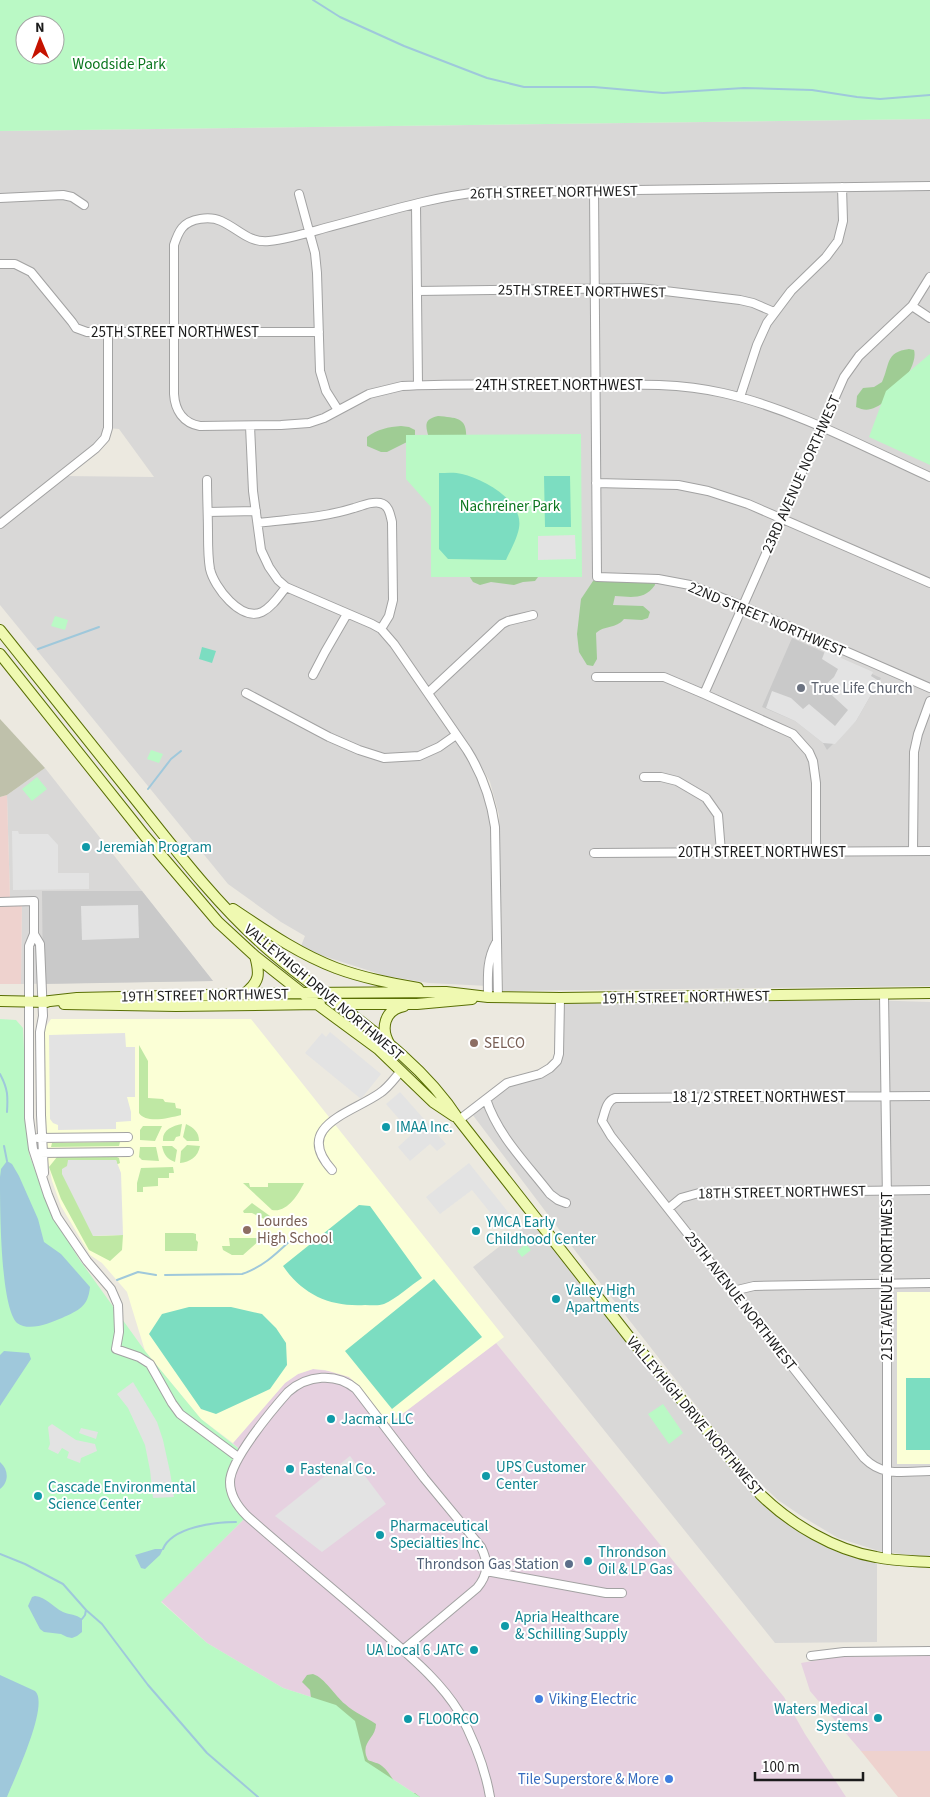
<svg xmlns="http://www.w3.org/2000/svg" width="930" height="1797" font-family="'Source Sans 3',sans-serif">
<style>
.residential{fill:#d9d8d7;fill-rule:evenodd}
.commercial{fill:#eed2ce}
.industrial{fill:#e6d1e0}
.education{fill:#fbffd6}
.religious{fill:#c9c9c9}
.construction{fill:#bfc1ab}
.grass{fill:#bfe8a4}
.forest{fill:#9fcc94}
.park{fill:#baf9c5;fill-rule:evenodd}
.pitch{fill:#7cddc1}
.parking{fill:#e3e3e3}
.water{fill:#9fc8db}
.lines{fill:none;stroke-linecap:round;stroke-linejoin:round}
.stream{stroke:#9fc8db;stroke-width:2}
.minor-casing{stroke:#a2a2a2;stroke-width:10}
.secondary-casing{stroke:#596f04;stroke-width:12}
.minor{stroke:#fff;stroke-width:8}
.secondary{stroke:#eff9b1;stroke-width:10}
.worship-dot{fill:#6b7280;stroke:#fff;stroke-width:2}
.culture-dot{fill:#0f9aa8;stroke:#fff;stroke-width:2}
.education-dot{fill:#8d6e63;stroke:#fff;stroke-width:2}
.service-dot{fill:#5c6f8a;stroke:#fff;stroke-width:2}
.shop-dot{fill:#3f7fe0;stroke:#fff;stroke-width:2}
.labels{text-anchor:middle;stroke-width:4;stroke-linejoin:round;paint-order:stroke}
.park-label{font-size:15px;fill:#0b761e;stroke:#fff}
.street-label{font-size:15px;fill:#1b1b1b;stroke:#fff}
.worship-label{font-size:15px;fill:#5b616d;stroke:#fff;text-anchor:start}
.culture-label{font-size:15px;fill:#0d838f;stroke:#fff;text-anchor:start}
.education-label{font-size:15px;fill:#785e54;stroke:#fff;text-anchor:start}
.service-label{font-size:15px;fill:#4e5e75;stroke:#fff;text-anchor:end}
.shop-label{font-size:15px;fill:#366cbe;stroke:#fff;text-anchor:start}
</style>
<rect width="100%" height="100%" fill="#ece9e0"/>
<path class="residential" d="M930,119V986L503,991L499,815L490,782L468,743L457,736L471,757L493,813L497,941L488,986L429,983L386,976L317,954L301,946L305,936L281,922L228,884L0,605V131ZM108,428L119,429L154,477L62,476L106,436Z
M45,768L213,981L21,984L22,898H10L7,795Z
M866,1000L930,1002V1556L909,1555L879,1551L838,1538L803,1517L778,1500L761,1484L730,1449L583,1261L469,1110L480,1100L538,1072L554,1058L555,1004Z
M536,1218L749,1482L804,1528L877,1558V1642L775,1643L473,1267Z"/>
<path class="commercial" d="M7,795L10,898H22L21,984H0V797Z
M861,1751H930V1797H898Z"/>
<path class="industrial" d="M496,1343L784,1697L805,1734L846,1797H420L365,1761L336,1705L283,1688L207,1643L161,1601L247,1516L232,1493L238,1448L233,1443L285,1383L298,1374L313,1369L337,1372L349,1377L359,1386L389,1424Z
M930,1656V1751H861L810,1691L801,1663L836,1657Z"/>
<path class="education" d="M51,1019H251L504,1337L389,1424L359,1386L349,1377L325,1370L313,1369L298,1374L285,1383L233,1443L201,1419L145,1351L127,1292L102,1263L90,1255L61,1206L52,1181L48,1162L45,1121V1028Z
M897,1292H930V1464H897Z"/>
<path class="religious" d="M792,638L881,678L856,721L827,750L823,743L795,721L762,707Z
M42,891H142L213,981L43,984Z"/>
<path class="construction" d="M0,719L45,768L7,795L0,797Z"/>
<path class="grass" d="M139,1045L148,1061V1098L163,1099L165,1102L175,1103L176,1108L181,1109V1115C169,1118 146,1124 139,1113Z
M182,1124L180,1136L176,1137L174,1141H163C162,1130 172,1126 182,1124Z
M186,1124C194,1128 199,1132 199,1141H187L183,1137Z
M143,1126H162L155,1141L140,1140V1130Z
M120,1142L119,1146L51,1147L52,1143Z
M187,1145L200,1146C198,1157 190,1162 180,1163L181,1151Z
M162,1146H172L177,1150L175,1162C167,1159 164,1155 162,1146Z
M140,1147H156L159,1161L142,1160L139,1157Z
M115,1156L119,1158L120,1163L118,1164H117L116,1160L93,1236L123,1235L122,1250L110,1261L89,1250L61,1199L49,1167L57,1157Z
M173,1167L174,1173H169V1178H158V1186L143,1187V1192H137V1183L141,1168Z
M243,1183H249L250,1187H268V1183H304C298,1195 287,1213 272,1210Z
M252,1203L270,1216V1222L252,1213H244L243,1211Z
M165,1233H193L196,1234V1240L198,1242L197,1251H165Z
M229,1238H260V1240L243,1255H232L223,1250L222,1246H230Z"/>
<path class="forest" d="M909,349L914,350C919,367 891,400 876,407C868,411 863,410 856,407L857,396L863,388L874,387L882,382C890,365 885,352 909,349Z
M438,416C457,418 468,417 466,440L429,438C425,425 424,419 438,416Z
M401,426L409,427L415,430V438L387,452H381L367,446V437C378,429 388,427 401,426Z
M541,573L535,581L523,582L514,585L491,582L480,585L473,582L468,574Z
M639,574L654,577L655,585C645,600 631,597 615,596L613,605L643,606L650,612L648,618L642,620L624,619C616,629 605,625 596,633L597,659L593,666L587,665L579,652L577,634L581,599L593,581L598,578L630,579Z
M313,1674C325,1678 335,1696 345,1704C355,1713 366,1717 376,1724C376,1739 359,1742 368,1760C372,1762 379,1763 382,1766C394,1775 396,1795 415,1793L420,1797H390L311,1698L310,1690L302,1682L307,1675Z"/>
<path class="park" d="M0,0H930V119L0,131ZM25,25H55V55H25Z
M930,354V465L869,437L886,391Z
M581,434L582,577H431V507L406,479V435Z
M55,616L68,620L65,630L51,626Z
M151,750L163,754L159,763L147,759Z
M37,777L47,789L32,801L22,789Z
M0,1019L16,1020L23,1028L29,1154L50,1211L79,1259L145,1351L201,1419L238,1448V1457L230,1481L247,1516L161,1602L207,1643L283,1688L336,1705L355,1721L365,1761L420,1797H0Z
M526,1244L531,1250L522,1257L517,1251Z
M663,1404L683,1433L669,1444L648,1414Z"/>
<path class="pitch" d="M439,473C446,473 455,472 462,474C484,479 524,501 519,528C517,539 510,551 506,560L448,559L439,549Z
M544,476H570L571,527H545Z
M202,647L216,651L212,663L199,659Z
M359,1205L370,1206L422,1278C411,1285 396,1299 384,1304C379,1306 371,1305 365,1305C330,1307 303,1295 283,1266Z
M434,1279L482,1337L392,1409L345,1351Z
M189,1307H231L262,1314L276,1328L286,1343L287,1365L270,1389L216,1414L201,1409L149,1334L162,1314Z
M906,1378H930V1450H906Z"/>
<path class="parking" d="M575,535L576,559L538,560V536Z
M825,651L873,672L871,676L879,681L856,721L835,744L823,743L795,721L766,708L772,691L791,698L803,709L809,704L835,726L848,710L823,687L834,677L838,669L822,659Z
M12,831H18L19,834H48L58,845V873H89V889L13,890Z
M138,905L139,938L82,940L81,906Z
M330,1032L381,1074L361,1099L305,1053L322,1033L326,1037Z
M125,1033L126,1047H135V1097H127L131,1112V1121L116,1122V1129L58,1130V1125L53,1123L50,1119L49,1035Z
M400,1092L446,1144L437,1151L430,1144L410,1161L398,1147L412,1134L386,1104Z
M68,1160H116L121,1173L123,1235L93,1236L62,1174V1169L67,1166Z
M469,1163L512,1217L501,1226L472,1190L440,1214L426,1197Z
M133,1382L157,1422L163,1440L170,1472L174,1497L153,1498L150,1470L145,1445L128,1408L117,1394Z
M52,1424L76,1440L95,1444L97,1451L81,1458L80,1463L67,1458L69,1452L62,1448L58,1454L48,1449L50,1444L48,1427Z
M81,1428L98,1432L96,1439L79,1433Z
M350,1456L386,1504L322,1552L275,1516Z"/>
<path class="water" d="M7,1161L12,1164L19,1176L38,1219L44,1242L61,1254L90,1287C88,1307 79,1310 62,1318C50,1323 29,1332 17,1323C0,1306 0,1206 0,1177L1,1169Z
M4,1351L29,1353L31,1359L0,1406V1355Z
M0,1462C9,1470 9,1482 0,1489Z
M155,1549H163L160,1555L145,1569L141,1568L135,1555Z
M35,1596C46,1597 53,1607 63,1612C70,1615 76,1614 82,1619V1632L77,1636L72,1638L67,1637L61,1634L44,1632L40,1629L28,1606L32,1597Z
M0,1675L35,1691C50,1704 14,1779 7,1797H0Z"/>
<g class="lines">
<path class="stream" d="M313,0L340,17L404,46L487,78L524,87H594L663,93L744,88L812,90L857,97L880,99L930,95
M38,649L99,627
M148,789L171,759L181,751
M0,1074C8,1089 8,1096 7,1112
M4,1146L7,1161
M165,1275L242,1274C263,1267 276,1254 292,1239
M117,1280L138,1272L156,1275
M163,1549C172,1527 215,1522 236,1522
M0,1554L25,1564L63,1584L86,1610L102,1624L148,1685L207,1753L258,1797
M82,1619L85,1615L86,1610"/>
<defs>
<path id="minor" d="M930,186L481,192C429,197 376,215 325,228C307,233 288,239 269,241C248,243 239,229 221,221C210,216 190,218 182,228C178,233 176,239 174,245V394C175,410 183,423 200,426L281,425L309,423L324,418L369,394L402,386C455,383 508,385 561,385C615,385 671,381 723,393C794,409 864,447 930,477
M594,190L597,577L658,579L690,585L742,606L930,688
M299,194L315,253L317,273L320,371L326,391L338,410
M0,198L63,195L72,197L84,205
M416,205L418,385
M0,264H15L31,272L72,322L76,328L87,332H319
M417,291L640,288L740,300L753,303L774,312
M912,306L930,318
M740,397L757,345L767,323L791,291L826,257L838,241L843,221L842,187
M250,426L253,491L261,550L269,567L278,580L286,587L372,624L381,629L394,644L467,750C482,774 491,799 495,827L498,998
M207,480C207,498 208,516 208,534C208,546 208,558 210,569C214,587 241,622 262,612C272,607 279,596 286,587
M596,483L678,485L708,491L748,504L930,583
M208,512L256,511
M258,523C290,519 323,518 354,508C362,506 371,501 380,503C389,505 390,514 392,522L393,600L389,616L381,629
M0,524L96,448L105,438L108,428V333
M313,675L325,652L347,614
M596,677H664L704,694L793,734L809,752L813,761L816,783V852
M246,693L329,737L359,750L384,758L419,756L439,747L456,735
M428,693L502,624L508,621L533,615
M704,694L844,377L859,356L912,306L930,277
M644,777H661L677,781L706,798L718,815L721,852
M913,851L914,752L918,734L930,701
M594,853L930,851
M0,902L34,901V934L29,946V1118L33,1149L48,1195L57,1217L87,1261L111,1289L118,1305L119,1332L116,1349L139,1357L150,1364L172,1403L180,1414L238,1457
M34,934L40,944L43,1016L40,1032L41,1115L44,1173
M884,994L887,1200V1559
M488,997C488,978 486,961 496,943
M930,1096L615,1098C606,1101 605,1113 602,1121L611,1136L864,1458C884,1478 904,1471 930,1471
M486,1099C498,1136 527,1164 550,1194L558,1200L566,1203
M459,1120L507,1083L540,1074L550,1068L557,1061L559,1054L560,998
M38,1138L128,1137
M39,1153L129,1152
M332,1170C292,1126 352,1113 380,1093C388,1088 394,1079 401,1071
M669,1208L681,1198L699,1193L930,1190
M733,1291L754,1286L930,1283
M486,1571L606,1593H622
M403,1650L477,1588C488,1575 489,1563 481,1547L424,1478L356,1389C336,1372 307,1375 288,1392C272,1410 230,1460 230,1482C230,1495 238,1507 247,1516C292,1556 340,1594 386,1635C411,1657 441,1682 459,1712C473,1738 485,1767 490,1797
M811,1656L844,1652L930,1651"/>
<path id="secondary" d="M0,630C45,686 90,743 135,799C175,849 214,901 262,944C327,1003 411,1045 459,1120L630,1338L761,1495C791,1524 834,1550 876,1557C894,1561 912,1561 930,1562
M0,654L144,835L218,922L255,956L302,993L378,1049L433,1102L454,1116
M233,909C266,931 299,954 336,968C363,978 390,983 418,988
M244,994C260,982 260,974 255,956
M0,1001L47,1002
M41,1002L77,998L302,993L446,992L488,997L560,998L930,993
M64,1004L176,1006L320,1004
M337,1004H417L472,999
M390,1045C380,1029 384,1010 404,1006"/>
</defs>
<use href="#minor" class="minor-casing"/>
<use href="#secondary" class="secondary-casing"/>
<use href="#minor" class="minor"/>
<use href="#secondary" class="secondary"/>
</g>
<circle class="worship-dot" cx="801" cy="688" r="5"/>
<g class="culture-dot">
<circle cx="86" cy="847" r="5"/>
<circle cx="386" cy="1127" r="5"/>
<circle cx="476" cy="1231" r="5"/>
<circle cx="556" cy="1299" r="5"/>
<circle cx="331" cy="1419" r="5"/>
<circle cx="290" cy="1469" r="5"/>
<circle cx="486" cy="1476" r="5"/>
<circle cx="38" cy="1496" r="5"/>
<circle cx="380" cy="1535" r="5"/>
<circle cx="588" cy="1561" r="5"/>
<circle cx="505" cy="1626" r="5"/>
<circle cx="474" cy="1650" r="5"/>
<circle cx="878" cy="1718" r="5"/>
<circle cx="408" cy="1719" r="5"/>
</g>
<g class="education-dot">
<circle cx="474" cy="1043" r="5"/>
<circle cx="247" cy="1230" r="5"/>
</g>
<circle class="service-dot" cx="569" cy="1564" r="5"/>
<g class="shop-dot">
<circle cx="539" cy="1699" r="5"/>
<circle cx="669" cy="1779" r="5"/>
</g>
<g class="labels">
<g class="park-label">
<text x="119" y="69">Woodside Park</text>
<text x="510" y="511">Nachreiner Park</text>
</g>
<g class="street-label">
<text transform="translate(554 192) rotate(-1)" y="5">26TH STREET NORTHWEST</text>
<text transform="translate(582 291) rotate(1)" y="5">25TH STREET NORTHWEST</text>
<text x="175" y="337">25TH STREET NORTHWEST</text>
<text x="559" y="390">24TH STREET NORTHWEST</text>
<text transform="translate(801 474) rotate(-66)" y="5">23RD AVENUE NORTHWEST</text>
<text transform="translate(767 619) rotate(23)" y="5">22ND STREET NORTHWEST</text>
<text x="762" y="857">20TH STREET NORTHWEST</text>
<text transform="translate(324 992) rotate(40)" y="5">VALLEYHIGH DRIVE NORTHWEST</text>
<text transform="translate(205 995) rotate(-1)" y="5">19TH STREET NORTHWEST</text>
<text transform="translate(686 997) rotate(-1)" y="5">19TH STREET NORTHWEST</text>
<text x="759" y="1102">18 1/2 STREET NORTHWEST</text>
<text transform="translate(782 1192) rotate(-1)" y="5">18TH STREET NORTHWEST</text>
<text transform="translate(887 1276) rotate(-90)" y="5">21ST AVENUE NORTHWEST</text>
<text transform="translate(741 1301) rotate(52)" y="5">25TH AVENUE NORTHWEST</text>
<text transform="translate(695 1416) rotate(50)" y="5">VALLEYHIGH DRIVE NORTHWEST</text>
</g>
<g class="worship-label">
<text x="811" y="693">True Life Church</text>
</g>
<g class="culture-label">
<text x="96" y="852">Jeremiah Program</text>
<text x="396" y="1132">IMAA Inc.</text>
<text x="486" y="1227">YMCA Early<tspan x="486" dy="17">Childhood Center</tspan></text>
<text x="566" y="1295">Valley High<tspan x="566" dy="17">Apartments</tspan></text>
<text x="341" y="1424">Jacmar LLC</text>
<text x="496" y="1472">UPS Customer<tspan x="496" dy="17">Center</tspan></text>
<text x="300" y="1474">Fastenal Co.</text>
<text x="48" y="1492">Cascade Environmental<tspan x="48" dy="17">Science Center</tspan></text>
<text x="390" y="1531">Pharmaceutical<tspan x="390" dy="17">Specialties Inc.</tspan></text>
<text x="598" y="1557">Throndson<tspan x="598" dy="17">Oil &amp; LP Gas</tspan></text>
<text x="515" y="1622">Apria Healthcare<tspan x="515" dy="17">&amp; Schilling Supply</tspan></text>
<text x="464" y="1655" text-anchor="end">UA Local 6 JATC</text>
<text x="868" y="1714" text-anchor="end">Waters Medical<tspan x="868" dy="17">Systems</tspan></text>
<text x="418" y="1724">FLOORCO</text>
</g>
<g class="education-label">
<text x="484" y="1048">SELCO</text>
<text x="257" y="1226">Lourdes<tspan x="257" dy="17">High School</tspan></text>
</g>
<g class="service-label">
<text x="559" y="1569">Throndson Gas Station</text>
</g>
<g class="shop-label">
<text x="549" y="1704">Viking Electric</text>
<text x="659" y="1784" text-anchor="end">Tile Superstore &amp; More</text>
</g>
</g>
<g transform="translate(40 40) rotate(359)"><circle r="24" fill="#ffffff" stroke="#a4a4a4"/>
<path d="M0-4L9 19L0 12L-9 19Z" fill="#c51200"/>
<text y="-8" font-size="14" font-weight="bold" text-anchor="middle" fill="#1b1b1b">N</text>
</g>
<path d="M755 1772v8h108v-8" fill="none" stroke="#1b1b1b" stroke-width="2.5"/>
<text x="762" y="1772" font-size="15" fill="#1b1b1b" stroke="#ffffff" stroke-width="4" paint-order="stroke">100 m</text>
</svg>
